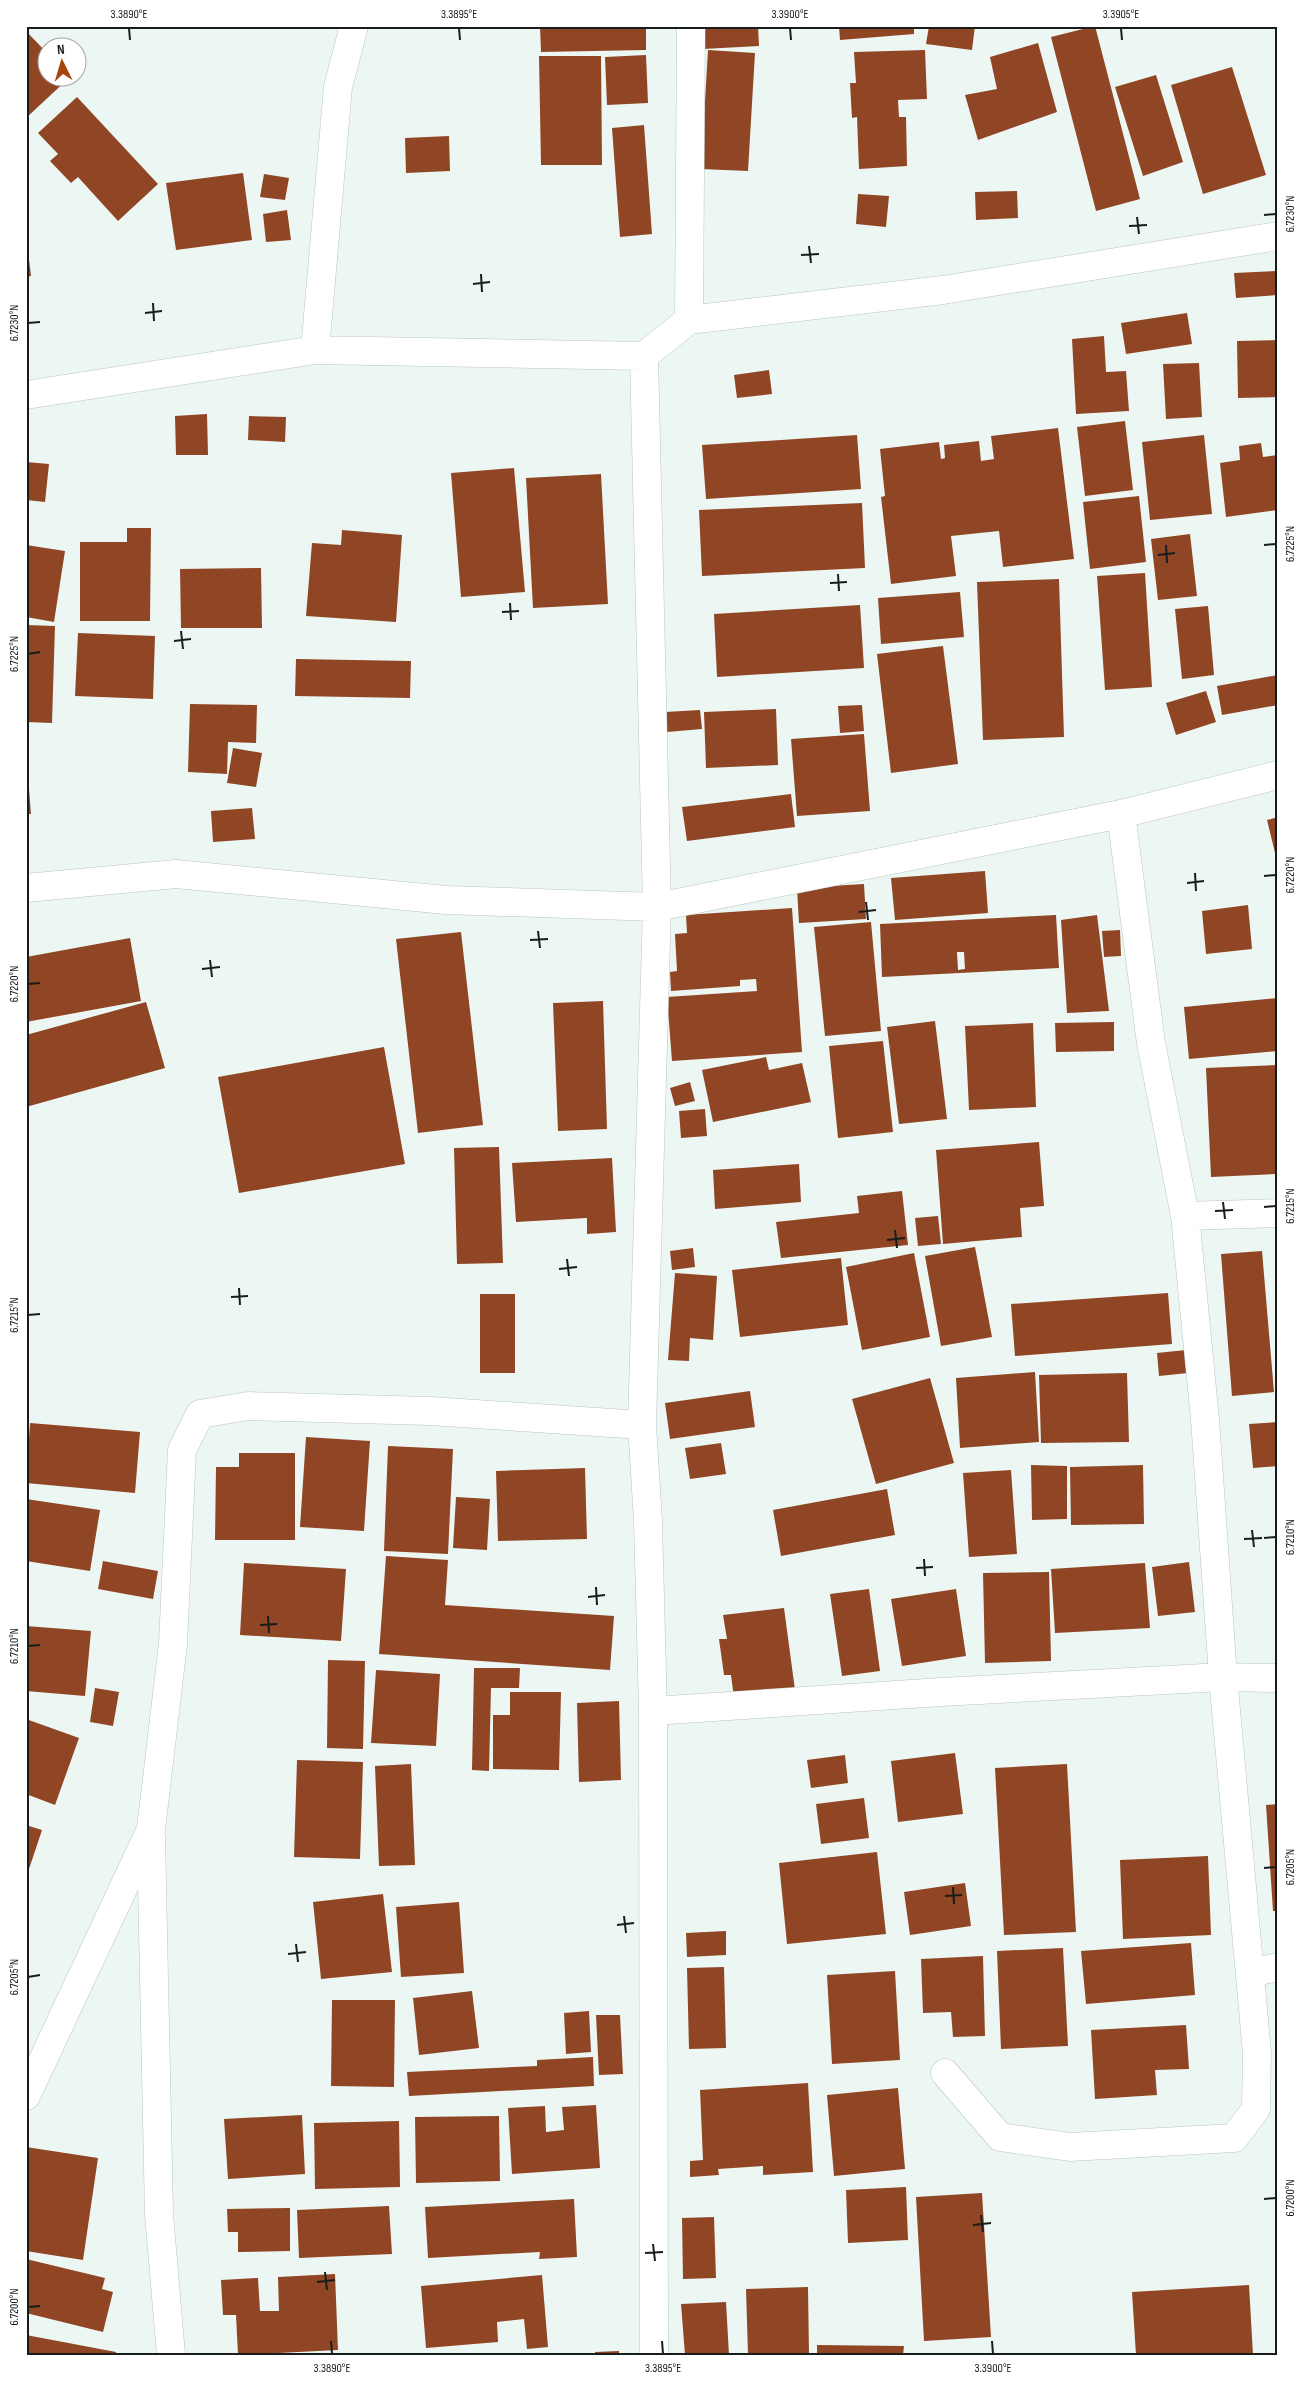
<svg xmlns="http://www.w3.org/2000/svg" width="1304" height="2381" font-family="'Sofia Sans Condensed',sans-serif">
<style>
.building{fill:#904624;fill-rule:evenodd}
.lines{fill:none;stroke-linecap:round;stroke-linejoin:round}
.minor-casing{stroke:#bac5c1;stroke-width:29}
.minor{stroke:#fff;stroke-width:28}
.ticks{fill:none;stroke:#181d1b;stroke-width:2}
.neatline{fill:none;stroke:#181d1b;stroke-width:2}
.ticks-label{font-size:12px;text-anchor:middle;fill:#181d1b}
</style>
<rect width="100%" height="100%" fill="#ecf7f3"/>
<path class="building" d="M540,26H646V50L541,52Z
M758,26L759,46L703,49L701,28Z
M839,26H914V34L840,40Z
M929,26H975L972,50L926,44Z
M1095,26L1140,199L1096,211L1051,37Z
M26,31L48,54V78H69L26,118Z
M1038,43L1057,112L978,140L965,95L997,89L990,57Z
M708,50L755,53L748,171L701,169Z
M925,50L927,99L898,100L899,117H906L907,166L859,169L857,117L852,118L850,83H856L854,52Z
M646,55L648,103L607,105L605,57Z
M539,56H601L602,165H541Z
M1232,67L1266,175L1203,194L1171,85Z
M1156,75L1183,162L1143,176L1115,87Z
M77,97L158,184L118,221L78,177L71,183L50,161L58,154L38,133Z
M644,125L652,234L620,237L612,128Z
M449,136L450,171L406,173L405,138Z
M243,173L252,240L176,250L166,183Z
M264,174L289,178L285,200L260,197Z
M1017,191L1018,218L976,220L975,192Z
M858,194L889,196L886,227L856,224Z
M287,210L291,240L266,242L263,214Z
M28,251L31,276L26,277V252Z
M1277,271L1278,295L1236,298L1234,273Z
M1187,313L1192,344L1126,354L1121,323Z
M1104,336L1106,372L1126,371L1129,411L1076,414L1072,339Z
M1278,340V397L1238,398L1237,341Z
M1199,363L1202,417L1166,419L1163,364Z
M769,370L772,394L737,398L734,375Z
M207,414L208,455H176L175,416Z
M249,416L286,417L285,442L248,440Z
M1125,421L1133,490L1085,496L1077,427Z
M1058,428L1074,559L1003,567L999,531L951,536L956,576L891,584L881,497L885,496L880,449L939,442L941,459L945,458L944,445L979,441L981,461L994,459L991,436Z
M857,435L861,489L706,499L702,445Z
M1204,435L1212,514L1150,520L1142,442Z
M1261,443L1263,457L1278,455V510L1226,517L1220,463L1240,460L1239,446Z
M26,462L49,464L45,502L26,500Z
M514,468L525,592L461,597L451,473Z
M601,474L608,604L533,608L526,478Z
M1139,496L1146,562L1090,569L1083,502Z
M862,503L865,568L702,576L699,510Z
M127,528H151L150,621H80V542H127Z
M342,530L402,535L396,622L306,616L312,543L341,545Z
M1190,534L1197,596L1158,600L1151,539Z
M26,545L65,551L54,622L26,617Z
M261,568L262,628H181L180,569Z
M1145,573L1152,687L1105,690L1097,576Z
M1059,579L1064,737L983,740L977,582Z
M960,592L964,637L881,644L878,598Z
M860,605L864,668L717,677L714,614Z
M1208,606L1214,675L1182,679L1175,609Z
M26,625L55,626L52,723L26,722Z
M78,633L155,636L153,699L75,696Z
M943,646L958,764L891,773L877,654Z
M296,659L411,661L410,698L295,696Z
M1278,675V705L1222,715L1217,686Z
M1206,691L1216,722L1176,735L1166,703Z
M190,704L257,705L256,743L228,742L227,774L188,772Z
M862,705L864,731L840,733L838,706Z
M776,709L778,765L706,768L704,712Z
M700,710L702,729L667,732L665,712Z
M864,734L870,811L797,816L791,739Z
M233,748L262,753L256,787L227,783Z
M26,752L31,814H26Z
M791,794L795,827L687,841L682,807Z
M252,808L255,839L213,842L211,811Z
M1278,817V860L1277,861L1267,820Z
M985,871L988,913L895,920L891,878Z
M864,884L866,919L799,923L797,888Z
M1248,905L1252,949L1206,954L1202,911Z
M792,908L802,1052L672,1061L667,997L757,991L756,979L740,980V986L671,991L670,972L677,971L675,934L687,933L686,915Z
M1056,915L1059,968L882,977L880,924ZM957,952H964L965,969L958,970Z
M1097,915L1109,1011L1067,1013L1061,920Z
M871,922L881,1031L825,1036L814,927Z
M1120,930L1121,956L1104,957L1102,931Z
M461,932L483,1125L418,1133L396,939Z
M130,938L141,1001L26,1022V957Z
M1278,998V1051L1189,1059L1184,1007Z
M603,1001L607,1129L558,1131L553,1003Z
M146,1002L165,1068L26,1107V1035Z
M935,1021L947,1119L899,1124L887,1027Z
M1114,1022V1051L1056,1052L1055,1023Z
M1033,1023L1036,1107L969,1110L965,1026Z
M883,1041L893,1132L838,1138L829,1046Z
M384,1047L405,1164L239,1193L218,1077Z
M766,1057L769,1070L802,1063L811,1102L713,1122L702,1070Z
M1278,1065V1174L1211,1177L1206,1068Z
M690,1082L695,1101L675,1106L670,1088Z
M705,1109L707,1136L681,1138L679,1111Z
M1039,1142L1044,1206L1020,1208L1022,1237L943,1244L936,1150Z
M499,1147L503,1263L457,1264L454,1148Z
M612,1158L616,1232L587,1234V1218L516,1222L512,1163Z
M799,1164L801,1202L715,1209L713,1170Z
M902,1191L908,1245L781,1258L776,1222L859,1213L857,1196Z
M938,1216L941,1244L918,1246L915,1218Z
M975,1247L992,1337L941,1346L925,1256Z
M693,1248L695,1267L672,1270L670,1251Z
M1262,1251L1274,1392L1232,1396L1221,1254Z
M914,1253L930,1337L862,1350L846,1267Z
M841,1258L848,1325L740,1337L732,1270Z
M675,1273L717,1276L713,1340L690,1338L689,1361L668,1360Z
M1168,1293L1172,1344L1015,1356L1011,1304Z
M480,1294H515V1373H480Z
M1186,1350L1188,1373L1159,1376L1157,1353Z
M1035,1372L1039,1442L960,1448L956,1378Z
M1127,1373L1129,1442L1041,1443L1039,1375Z
M930,1378L954,1463L876,1484L852,1399Z
M750,1391L755,1427L670,1439L665,1403Z
M1278,1422V1466L1253,1468L1249,1424Z
M30,1423L140,1432L135,1493L26,1483Z
M306,1437L370,1441L364,1531L300,1527Z
M721,1443L726,1474L690,1479L685,1448Z
M388,1446L453,1449L448,1554L384,1551Z
M239,1453H295V1540H215L216,1467H239Z
M1031,1465L1067,1466V1519L1032,1520Z
M1143,1465L1144,1524L1071,1525L1070,1467Z
M585,1468L587,1539L498,1541L496,1471Z
M1011,1470L1017,1554L969,1557L963,1473Z
M887,1489L895,1535L781,1556L773,1510Z
M456,1497L490,1499L487,1550L453,1548Z
M26,1499L100,1510L90,1571L26,1561Z
M386,1556L448,1560L445,1605L614,1616L610,1670L379,1654Z
M103,1561L158,1571L153,1599L98,1589Z
M1189,1562L1195,1612L1158,1616L1152,1567Z
M244,1563L346,1569L341,1641L240,1635Z
M1145,1563L1150,1628L1055,1633L1051,1569Z
M1049,1572L1051,1661L985,1663L983,1573Z
M869,1589L880,1671L842,1676L830,1594Z
M956,1589L966,1656L902,1666L891,1599Z
M784,1608L795,1690L734,1698L731,1675H724L719,1639H727L723,1615Z
M26,1626L91,1631L85,1696L26,1691Z
M328,1660L365,1661L363,1749L327,1748Z
M474,1668H520L519,1688H491L489,1771L472,1770Z
M376,1670L440,1674L436,1746L371,1743Z
M95,1688L119,1692L113,1726L90,1722Z
M510,1692H561L559,1770L493,1769V1715H510Z
M619,1701L621,1780L579,1782L577,1703Z
M26,1719L79,1738L55,1805L26,1794Z
M955,1753L963,1814L898,1822L891,1761Z
M845,1755L848,1783L811,1788L807,1760Z
M297,1760L363,1762L360,1859L294,1857Z
M411,1764L415,1865L379,1866L375,1766Z
M1067,1764L1076,1932L1004,1935L995,1768Z
M864,1798L869,1838L821,1844L816,1804Z
M1278,1804V1911H1273L1266,1805Z
M26,1825L42,1830L27,1875H26Z
M877,1852L886,1934L787,1944L779,1863Z
M1208,1856L1211,1935L1123,1939L1120,1860Z
M965,1883L971,1926L910,1935L904,1892Z
M383,1894L392,1972L321,1979L313,1902Z
M459,1902L464,1973L401,1977L396,1907Z
M726,1931V1955L687,1957L686,1933Z
M1191,1943L1195,1995L1086,2004L1081,1951Z
M1063,1948L1068,2046L1001,2049L997,1951Z
M983,1956L985,2036L953,2037L951,2012L923,2013L921,1959Z
M724,1967L726,2048L689,2049L687,1968Z
M895,1971L900,2060L832,2064L827,1975Z
M472,1991L479,2048L419,2055L413,1998Z
M332,2000H395L394,2087L331,2086Z
M589,2011L591,2052L566,2054L564,2013Z
M596,2015H620L623,2074L599,2075Z
M1186,2025L1189,2069L1155,2070L1157,2095L1095,2099L1091,2030Z
M593,2057L594,2086L409,2096L407,2072L537,2066V2060Z
M808,2083L813,2172L763,2175V2166L718,2169L719,2175L690,2177V2161L703,2160L700,2090Z
M898,2088L905,2169L834,2176L827,2095Z
M596,2105L600,2168L512,2174L508,2108L545,2106L546,2132L564,2130L562,2107Z
M302,2115L305,2174L228,2179L224,2119Z
M499,2116L500,2181L416,2183L415,2117Z
M399,2121L400,2187L315,2189L314,2123Z
M26,2147L98,2158L83,2260L26,2251Z
M906,2187L908,2240L848,2243L846,2190Z
M982,2193L991,2337L924,2341L916,2197Z
M574,2199L577,2257L539,2259L540,2252L428,2258L425,2207Z
M389,2206L392,2254L299,2258L297,2210Z
M290,2208V2251L238,2252V2232H228L227,2209Z
M714,2217L716,2278L683,2279L682,2218Z
M26,2259L105,2278L102,2289L113,2292L103,2332L26,2313Z
M335,2274L338,2350L238,2355L236,2315H223L221,2280L258,2278L260,2311H279L278,2277Z
M542,2275L548,2347L527,2349L524,2319L497,2322L498,2342L426,2348L421,2286Z
M1249,2285L1253,2355H1136L1132,2292Z
M808,2287L809,2355H748L746,2289Z
M726,2302L729,2355H685L681,2304Z
M26,2335L116,2352V2355H26Z
M817,2345L904,2346L903,2355H817Z
M619,2351V2355H595V2352Z"/>
<g class="lines">
<defs>
<path id="minor" d="M689,320L691,26
M315,350L338,87L354,26
M26,395L315,350L644,356L689,320L943,290L1278,236
M26,888L176,874L446,900L657,907L1121,814L1278,775
M1185,1216L1278,1213
M642,1425L648,1521L653,1711L654,2355
M653,1711L941,1692L1223,1677L1278,1678
M151,1836L159,2214L171,2355
M1250,1973L1278,1967
M945,2073L1000,2137L1070,2147L1234,2138L1256,2109L1257,2053L1223,1677L1205,1419L1185,1216L1151,1043L1121,814
M26,2096L151,1829L173,1644L182,1450L200,1414L248,1406L430,1411L642,1425L657,907L644,356"/>
</defs>
<use href="#minor" class="minor-casing"/>
<use href="#minor" class="minor"/>
</g>
<path class="ticks" d="M129,28L130,40M459,28L460,40M790,28L791,40M1121,28L1122,40M1264,215L1276,214M1137,217L1139,234M1129,226L1147,225M809,246L811,263M801,255L819,254M481,274L482,292M473,284L490,282M153,303L154,321M145,313L162,311M28,323L40,322M1166,545L1167,563M1264,545L1276,544M1158,555L1175,553M838,574L839,591M830,583L847,582M510,603L511,620M502,612L519,611M181,631L183,649M174,641L191,639M28,654L40,652M1195,873L1196,891M1264,876L1276,875M1187,883L1204,881M866,902L868,920M859,912L876,910M538,931L540,948M530,940L548,939M210,960L212,977M202,969L220,967M28,984L40,983M1223,1202L1225,1219M1264,1207L1276,1206M1215,1211L1233,1210M895,1230L897,1248M887,1240L905,1238M567,1259L569,1276M559,1269L577,1267M239,1288L240,1305M231,1297L248,1296M28,1315L40,1314M1252,1530L1254,1547M1264,1538L1276,1537M1244,1539L1262,1538M924,1559L925,1576M916,1568L933,1567M596,1587L597,1605M588,1597L605,1595M268,1616L269,1633M260,1625L277,1624M28,1646L40,1645M1264,1868L1276,1867M953,1887L954,1904M945,1896L962,1895M624,1916L626,1933M617,1925L634,1923M296,1944L298,1962M288,1954L306,1952M28,1977L40,1975M1264,2199L1276,2198M981,2215L983,2232M973,2225L991,2223M653,2244L655,2261M645,2253L663,2252M325,2272L327,2290M317,2282L335,2280M28,2307L40,2306M331,2341L332,2354M662,2341L663,2354M992,2341L993,2354"/>
<rect width="1304" height="2381" fill="none" stroke="#ffffff" stroke-width="55"/>
<g transform="translate(62 62) rotate(355)"><circle r="24" fill="#ffffff" stroke="#a3a5a4"/>
<path d="M0-4L9 19L0 12L-9 19Z" fill="#a7440c"/>
<text y="-8" font-size="14" font-weight="bold" text-anchor="middle" fill="#181d1b">N</text>
</g>
<rect x="28" y="28" width="1248" height="2326" class="neatline"/>
<g class="ticks-label">
<text x="129" y="18">3.3890°E</text>
<text x="459" y="18">3.3895°E</text>
<text x="790" y="18">3.3900°E</text>
<text x="1121" y="18">3.3905°E</text>
<text transform="translate(1290 214) rotate(-90)" y="4">6.7230°N</text>
<text transform="translate(14 323) rotate(-90)" y="4">6.7230°N</text>
<text transform="translate(1290 544) rotate(-90)" y="4">6.7225°N</text>
<text transform="translate(14 654) rotate(-90)" y="4">6.7225°N</text>
<text transform="translate(1290 875) rotate(-90)" y="4">6.7220°N</text>
<text transform="translate(14 984) rotate(-90)" y="4">6.7220°N</text>
<text transform="translate(1290 1206) rotate(-90)" y="4">6.7215°N</text>
<text transform="translate(14 1315) rotate(-90)" y="4">6.7215°N</text>
<text transform="translate(1290 1537) rotate(-90)" y="4">6.7210°N</text>
<text transform="translate(14 1646) rotate(-90)" y="4">6.7210°N</text>
<text transform="translate(1290 1867) rotate(-90)" y="4">6.7205°N</text>
<text transform="translate(14 1977) rotate(-90)" y="4">6.7205°N</text>
<text transform="translate(1290 2198) rotate(-90)" y="4">6.7200°N</text>
<text transform="translate(14 2307) rotate(-90)" y="4">6.7200°N</text>
<text x="332" y="2372">3.3890°E</text>
<text x="663" y="2372">3.3895°E</text>
<text x="993" y="2372">3.3900°E</text>
</g>
</svg>
